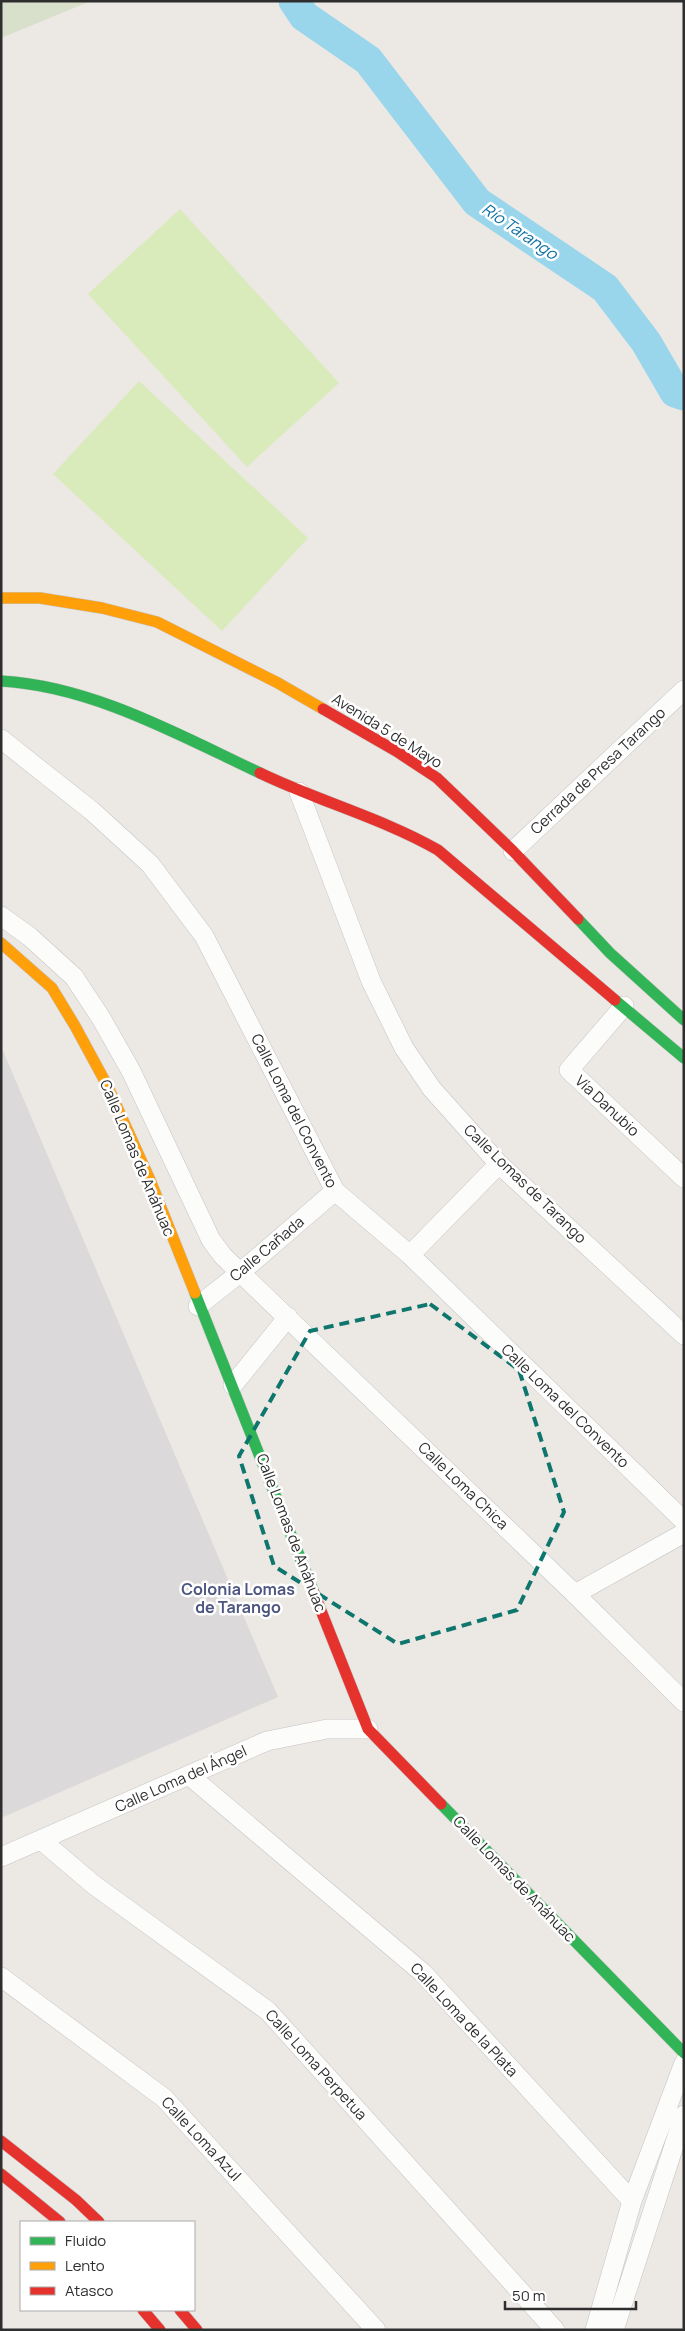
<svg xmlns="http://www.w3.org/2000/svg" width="685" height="2331" font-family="Manrope,sans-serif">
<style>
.industrial{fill:#dcd9db}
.cemetery{fill:#d8e0cc}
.pitch{fill:#d9eabb}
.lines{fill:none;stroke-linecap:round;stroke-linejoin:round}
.river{stroke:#99d6ec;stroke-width:31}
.street-casing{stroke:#c5c4c5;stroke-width:20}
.fast-casing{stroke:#c5c4c5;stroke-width:12}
.slow-casing{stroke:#c5c4c5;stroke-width:12}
.jam-casing{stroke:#c5c4c5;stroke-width:12}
.street{stroke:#fcfcfb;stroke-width:19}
.fast{stroke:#30b455;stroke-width:11}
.slow{stroke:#ff9f0a;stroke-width:11}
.jam{stroke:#e5322d;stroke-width:11}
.marked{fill:none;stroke:#0f766e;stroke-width:4;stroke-dasharray:10 6;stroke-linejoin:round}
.labels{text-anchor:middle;stroke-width:5;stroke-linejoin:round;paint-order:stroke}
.street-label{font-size:15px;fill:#2e2e2e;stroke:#fff}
.water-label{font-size:16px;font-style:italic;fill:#0d6fa3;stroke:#fff}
.neighbourhood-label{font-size:16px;font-weight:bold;fill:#4d5680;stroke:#fff}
</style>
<rect width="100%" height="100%" fill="#ece8e4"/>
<path class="industrial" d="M1,1046L278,1697L1,1818Z"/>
<path class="cemetery" d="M1,1H91L1,38Z"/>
<path class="pitch" d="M180,209L339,383L247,467L88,294Z
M139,381L308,538L222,631L53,474Z"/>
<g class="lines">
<path class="river" d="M294,1L304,16L368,60L477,202L605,288L646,342L675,392L684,395"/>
<defs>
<path id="street" d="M1,739L92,811L150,864L204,936L335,1191L410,1255L684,1521
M299,792L371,981L404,1048L432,1089L499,1164L684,1335
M513,851L684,690
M1,916L30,937L74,977L101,1018L131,1071L211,1240L223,1256L575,1594L684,1702
M624,1006L569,1070L684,1178
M410,1255L499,1164
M198,1306L241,1272L335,1191
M233,1385L288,1317
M575,1594L684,1533
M190,1776L423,1973L632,2201
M41,1840L94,1885L268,2011L555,2330
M1,1857L267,1741L327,1729H368
M1,1977L164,2098L376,2330
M595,2330L632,2201L684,2063
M614,2330L684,2115"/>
<path id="fast" d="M1,681C92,686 179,735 260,773
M578,919L610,953L684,1020
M615,1000L684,1058
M195,1293L314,1593
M441,1804L684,2053"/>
<path id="slow" d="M1,598H40L102,608L157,622L278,683L323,709
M1,943L52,988L75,1026L107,1085L150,1180L195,1293"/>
<path id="jam" d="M323,709L396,751L437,778L513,851L578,919
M260,773C318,801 382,818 438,850L615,1000
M314,1593L368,1729L441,1804
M1,2141L76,2200L99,2222
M1,2174L60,2222
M143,2310L160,2330
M180,2310L197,2330"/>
</defs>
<use href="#street" class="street-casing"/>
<use href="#fast" class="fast-casing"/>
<use href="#slow" class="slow-casing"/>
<use href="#jam" class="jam-casing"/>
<use href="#street" class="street"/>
<use href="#fast" class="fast"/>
<use href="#slow" class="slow"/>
<use href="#jam" class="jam"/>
</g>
<path class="marked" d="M430,1304L519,1370L564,1512L517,1610L398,1644L274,1566L239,1456L310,1331Z"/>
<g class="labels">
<g class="street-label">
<text transform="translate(387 731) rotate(32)" y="5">Avenida 5 de Mayo</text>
<text transform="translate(598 771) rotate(-43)" y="5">Cerrada de Presa Tarango</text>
<text transform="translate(607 1106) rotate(43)" y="5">Vía Danubio</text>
<text transform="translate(294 1111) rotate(63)" y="5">Calle Loma del Convento</text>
<text transform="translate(137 1158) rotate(67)" y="5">Calle Lomas de Anáhuac</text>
<text transform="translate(525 1184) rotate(44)" y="5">Calle Lomas de Tarango</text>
<text transform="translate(267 1249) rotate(-40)" y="5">Calle Cañada</text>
<text transform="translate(565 1406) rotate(44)" y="5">Calle Loma del Convento</text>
<text transform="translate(463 1486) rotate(44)" y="5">Calle Loma Chica</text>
<text transform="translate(291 1533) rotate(69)" y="5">Calle Lomas de Anáhuac</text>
<text transform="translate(181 1779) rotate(-24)" y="5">Calle Loma del Ángel</text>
<text transform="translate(514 1879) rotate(46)" y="5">Calle Lomas de Anáhuac</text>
<text transform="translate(464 2020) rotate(47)" y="5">Calle Loma de la Plata</text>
<text transform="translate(316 2065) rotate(48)" y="5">Calle Loma Perpetua</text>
<text transform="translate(201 2139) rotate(47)" y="5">Calle Loma Azul</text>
</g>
<g class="water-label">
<text transform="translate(520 231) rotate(34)" y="6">Río Tarango</text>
</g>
<g class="neighbourhood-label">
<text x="238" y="1595">Colonia Lomas<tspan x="238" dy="18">de Tarango</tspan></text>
</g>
</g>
<rect width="685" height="2331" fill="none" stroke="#2e2e2e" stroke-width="5"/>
<rect x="20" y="2221" width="175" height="90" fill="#ffffff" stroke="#ababab"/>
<rect x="30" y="2237" width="25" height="8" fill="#30b455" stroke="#ababab"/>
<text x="65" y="2246" font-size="15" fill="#2e2e2e">Fluido</text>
<rect x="30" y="2262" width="25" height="8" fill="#ff9f0a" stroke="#ababab"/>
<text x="65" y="2271" font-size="15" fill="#2e2e2e">Lento</text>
<rect x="30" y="2287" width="25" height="8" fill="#e5322d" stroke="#ababab"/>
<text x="65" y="2296" font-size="15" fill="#2e2e2e">Atasco</text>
<path d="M505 2301v8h131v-8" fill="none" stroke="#2e2e2e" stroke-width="2.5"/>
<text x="512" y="2301" font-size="15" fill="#2e2e2e" stroke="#ffffff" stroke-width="4" paint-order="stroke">50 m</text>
</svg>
